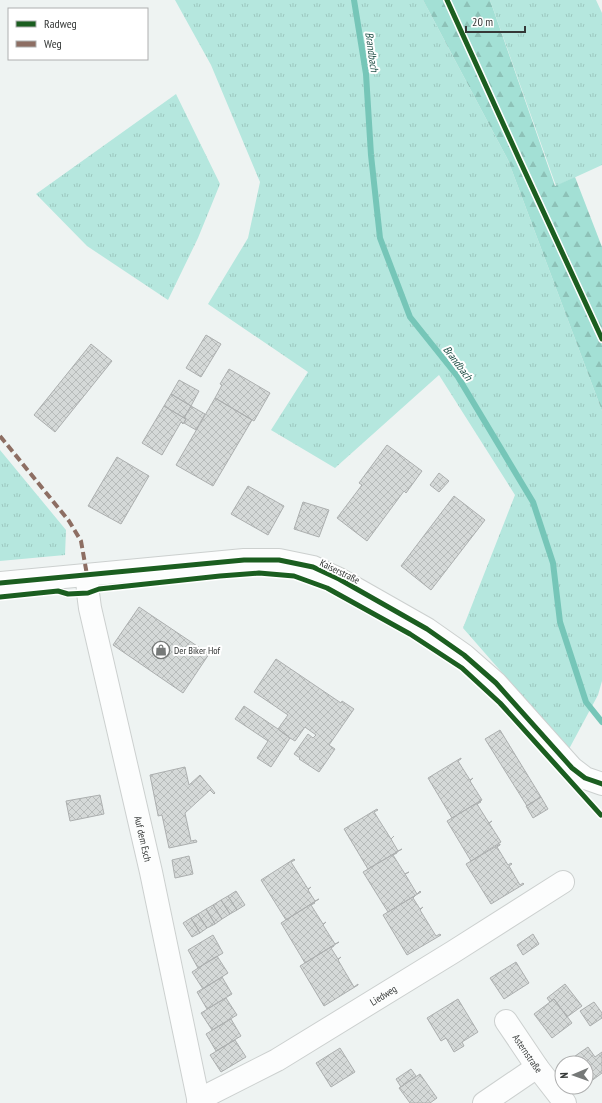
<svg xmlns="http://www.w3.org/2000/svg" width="602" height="1103" font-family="'PT Sans Narrow',sans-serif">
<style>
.grass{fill:url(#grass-tufts)}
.forest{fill:url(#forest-firs)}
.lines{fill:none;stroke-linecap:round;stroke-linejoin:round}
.stream{stroke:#76c6b8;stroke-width:6}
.building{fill:url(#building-cross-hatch);stroke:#acafaf}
.street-casing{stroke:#ccd0cf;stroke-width:24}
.street{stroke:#fcfdfd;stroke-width:22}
.quiet{stroke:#8d6e63;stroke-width:4;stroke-dasharray:8 4;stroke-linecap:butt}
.cycleway-casing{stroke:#fff;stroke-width:8}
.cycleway{stroke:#1b5e20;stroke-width:5}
.labels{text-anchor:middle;stroke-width:4;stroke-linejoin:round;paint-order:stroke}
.street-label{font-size:10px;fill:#353837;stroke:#fff}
.poi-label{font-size:10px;fill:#353837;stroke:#fff;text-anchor:start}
.water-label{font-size:11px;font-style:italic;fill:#225148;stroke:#fff}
</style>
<defs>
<pattern id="grass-tufts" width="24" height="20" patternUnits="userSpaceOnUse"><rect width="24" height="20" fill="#b5e7de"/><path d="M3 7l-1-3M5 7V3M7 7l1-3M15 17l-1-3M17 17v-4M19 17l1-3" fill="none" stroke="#9cc7bf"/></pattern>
<pattern id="forest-firs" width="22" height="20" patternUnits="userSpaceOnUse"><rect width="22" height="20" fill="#a3e0d5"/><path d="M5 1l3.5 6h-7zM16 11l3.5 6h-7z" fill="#8dc1b7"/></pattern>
<pattern id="building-cross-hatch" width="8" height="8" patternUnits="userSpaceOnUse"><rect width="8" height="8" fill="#d5d9d8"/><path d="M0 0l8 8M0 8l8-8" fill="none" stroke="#b7bbba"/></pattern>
</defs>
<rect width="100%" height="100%" fill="#eef3f2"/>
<path class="grass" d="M175,0H423L508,160L602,411V681L598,695L569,749L463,628L515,495L439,375L335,468L271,430L308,372L208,304L248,238L260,182L211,65Z
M490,0H596L602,13V165L556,186Z
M176,94L220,184L198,238L168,300L87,246L36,194Z
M0,450L66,530L65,555L0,561Z"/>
<path class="forest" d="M423,0H490L555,186L575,177L602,247V411L508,160Z"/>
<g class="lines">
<path class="stream" d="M354,0L366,74L371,155L380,238L410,317L458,377L533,502L553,563L560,622L586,702L602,722"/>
</g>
<path class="building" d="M206,335L221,344L201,377L186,368Z
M91,344L112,361L55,432L34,415Z
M229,369L270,393L254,421L215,398L222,385L220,384Z
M179,380L199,391L191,406L171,394Z
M171,394L191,406L184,418L164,406Z
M215,398L252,420L213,486L176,465Z
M164,406L186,419L183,424L181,422L162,455L142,443Z
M191,406L205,414L196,430L184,423L186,419L184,418Z
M387,445L422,471L406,493L404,491L367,541L337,518L362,485L359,483Z
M117,457L149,476L121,524L88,506Z
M439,473L449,481L439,492L430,485Z
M248,486L284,506L268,535L231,514Z
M454,496L485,520L431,590L401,566Z
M303,502L329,510L319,537L294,529Z
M139,607L209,654L183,693L113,645Z
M276,659L341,703L342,701L354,709L329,745L335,749L319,772L299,759L300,758L294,754L308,734L313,738L316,735L305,727L295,741L290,738L278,729L288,715L254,692Z
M244,706L278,729L290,738L271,767L257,758L268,741L235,719Z
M500,730L541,797L527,806L485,739Z
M461,758V759L458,761L470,780L473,778L470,781L482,800L452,818L428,778Z
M185,767L189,785L200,775L215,793L214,794L210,790L185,813L191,841L196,840L197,842L169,848L162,815L158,816V815L150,775Z
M100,795L104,814L70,821L66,801Z
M541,797L548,809L533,818L526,806Z
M480,801L481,802L477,804L489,823L492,821L489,823L501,842L471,861L447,821Z
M377,809L378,810L374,812L391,839L394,836L391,839L398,851L402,849L368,869L344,829Z
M500,844V845L497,847L508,865L511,863L512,864L509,866L520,885L523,883L524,884L491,904L466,864Z
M397,852V853L393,855L405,874L409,872L405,874L417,894L420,891L421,892L388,912L363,872Z
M189,856L193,874L175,878L172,860Z
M294,859L295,860L291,862L308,889L311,887L308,890L315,901L319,899L286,920L261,880Z
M236,891L245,905L237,910L228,896Z
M416,895L413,898L420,909L423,907L420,910L436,936L440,934L441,935L407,955L383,915Z
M228,896L237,910L230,914L221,900Z
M221,900L230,914L222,919L213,905Z
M314,902L315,903L311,905L323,924L326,922L323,925L335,944L339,942L305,963L281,923Z
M213,905L222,919L215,924L206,909Z
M206,909L215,924L207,928L198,914Z
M198,914L207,928L200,933L191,918Z
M191,918L200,933L192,937L183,923Z
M533,934L539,944L523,955L517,945Z
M213,935L223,953L198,968L188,950Z
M334,945V946L331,948L338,959L341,957L338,960L354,987L358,984V985L324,1006L300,966Z
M217,956L228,973L203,989L192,972Z
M516,962L529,983L504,999L490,978Z
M222,977L232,994L207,1009L197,992Z
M565,984L582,1006L567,1017L554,999L550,1002L547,998Z
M226,998L237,1015L212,1030L201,1013Z
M458,999L478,1032L462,1042L464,1046L454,1052L446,1038L441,1041L427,1018Z
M554,999L572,1023L552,1038L534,1014Z
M594,1002L602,1013V1018L590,1026L580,1011Z
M231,1019L241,1036L216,1051L206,1034Z
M235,1040L246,1057L221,1072L210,1055Z
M588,1047L595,1057L602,1052V1073L586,1085V1063H570L568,1061Z
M340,1048L355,1072L331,1087L316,1063Z
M411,1069L416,1076L401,1087L396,1079Z
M420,1074L437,1098L430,1103H410L399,1088Z"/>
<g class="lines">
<defs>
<g id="street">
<path id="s1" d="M87,575L88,593L90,608L151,872L199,1103"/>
<path d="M0,583L244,560H279L313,567L339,579L427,629L464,655L496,683L572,768L585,778L602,784"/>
<path id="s2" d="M506,1021L537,1067L565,1103"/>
<path id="s3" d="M198,1100L277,1060L453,952L563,882"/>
<path d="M484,1103L537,1067"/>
</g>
</defs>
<use href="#street" class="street-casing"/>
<use href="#street" class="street"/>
<path class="quiet" d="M0,436L69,521L81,541L87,575"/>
<defs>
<path id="cycleway" d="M447,0L520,161L602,339
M0,583L244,560H279L313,567L339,579L427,629L464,655L496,683L572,768L585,778L602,784
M0,597L58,591L68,594L88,593L99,589L220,576L259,573L294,576L327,588L410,634L462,668L500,703L601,815"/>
</defs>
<use href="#cycleway" class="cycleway-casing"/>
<use href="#cycleway" class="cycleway"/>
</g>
<defs>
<symbol id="shop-ring" viewBox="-11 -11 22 22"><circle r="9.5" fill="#fff" stroke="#767978" stroke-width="1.5"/><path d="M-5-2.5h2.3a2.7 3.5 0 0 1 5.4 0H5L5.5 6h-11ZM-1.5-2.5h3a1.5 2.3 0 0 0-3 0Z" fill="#767978"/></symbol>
</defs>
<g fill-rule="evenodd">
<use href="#shop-ring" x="151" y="640" width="20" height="20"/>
</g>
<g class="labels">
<g class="street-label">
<text transform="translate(340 571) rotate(26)" y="4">Kaiserstraße</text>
<text dy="4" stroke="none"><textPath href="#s1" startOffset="270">Auf dem Esch</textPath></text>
<text dy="4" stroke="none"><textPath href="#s3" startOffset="213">Liedweg</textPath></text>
<text dy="4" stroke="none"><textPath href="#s2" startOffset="39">Asternstraße</textPath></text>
</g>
<g class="poi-label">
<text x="174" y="654">Der Biker Hof</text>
</g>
<g class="water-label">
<text transform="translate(372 52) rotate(82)" y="4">Brandbach</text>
<text transform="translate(458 363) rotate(53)" y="4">Brandbach</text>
</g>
</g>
<rect x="8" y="8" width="140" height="52" fill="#ffffff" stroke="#aeafaf"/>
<rect x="16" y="21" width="20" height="6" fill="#1b5e20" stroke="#aeafaf"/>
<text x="44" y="28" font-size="12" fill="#353837">Radweg</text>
<rect x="16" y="41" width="20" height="6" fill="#8d6e63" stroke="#aeafaf"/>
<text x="44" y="48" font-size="12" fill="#353837">Weg</text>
<g transform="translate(574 1075) rotate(268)"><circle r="19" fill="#ffffff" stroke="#aeafaf"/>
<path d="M0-3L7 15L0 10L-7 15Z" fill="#767978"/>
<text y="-6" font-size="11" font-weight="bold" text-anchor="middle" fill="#353837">N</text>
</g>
<path d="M466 26v6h59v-6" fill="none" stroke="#353837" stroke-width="2"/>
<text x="472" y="26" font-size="12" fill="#353837" stroke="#ffffff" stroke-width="3" paint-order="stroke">20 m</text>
</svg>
